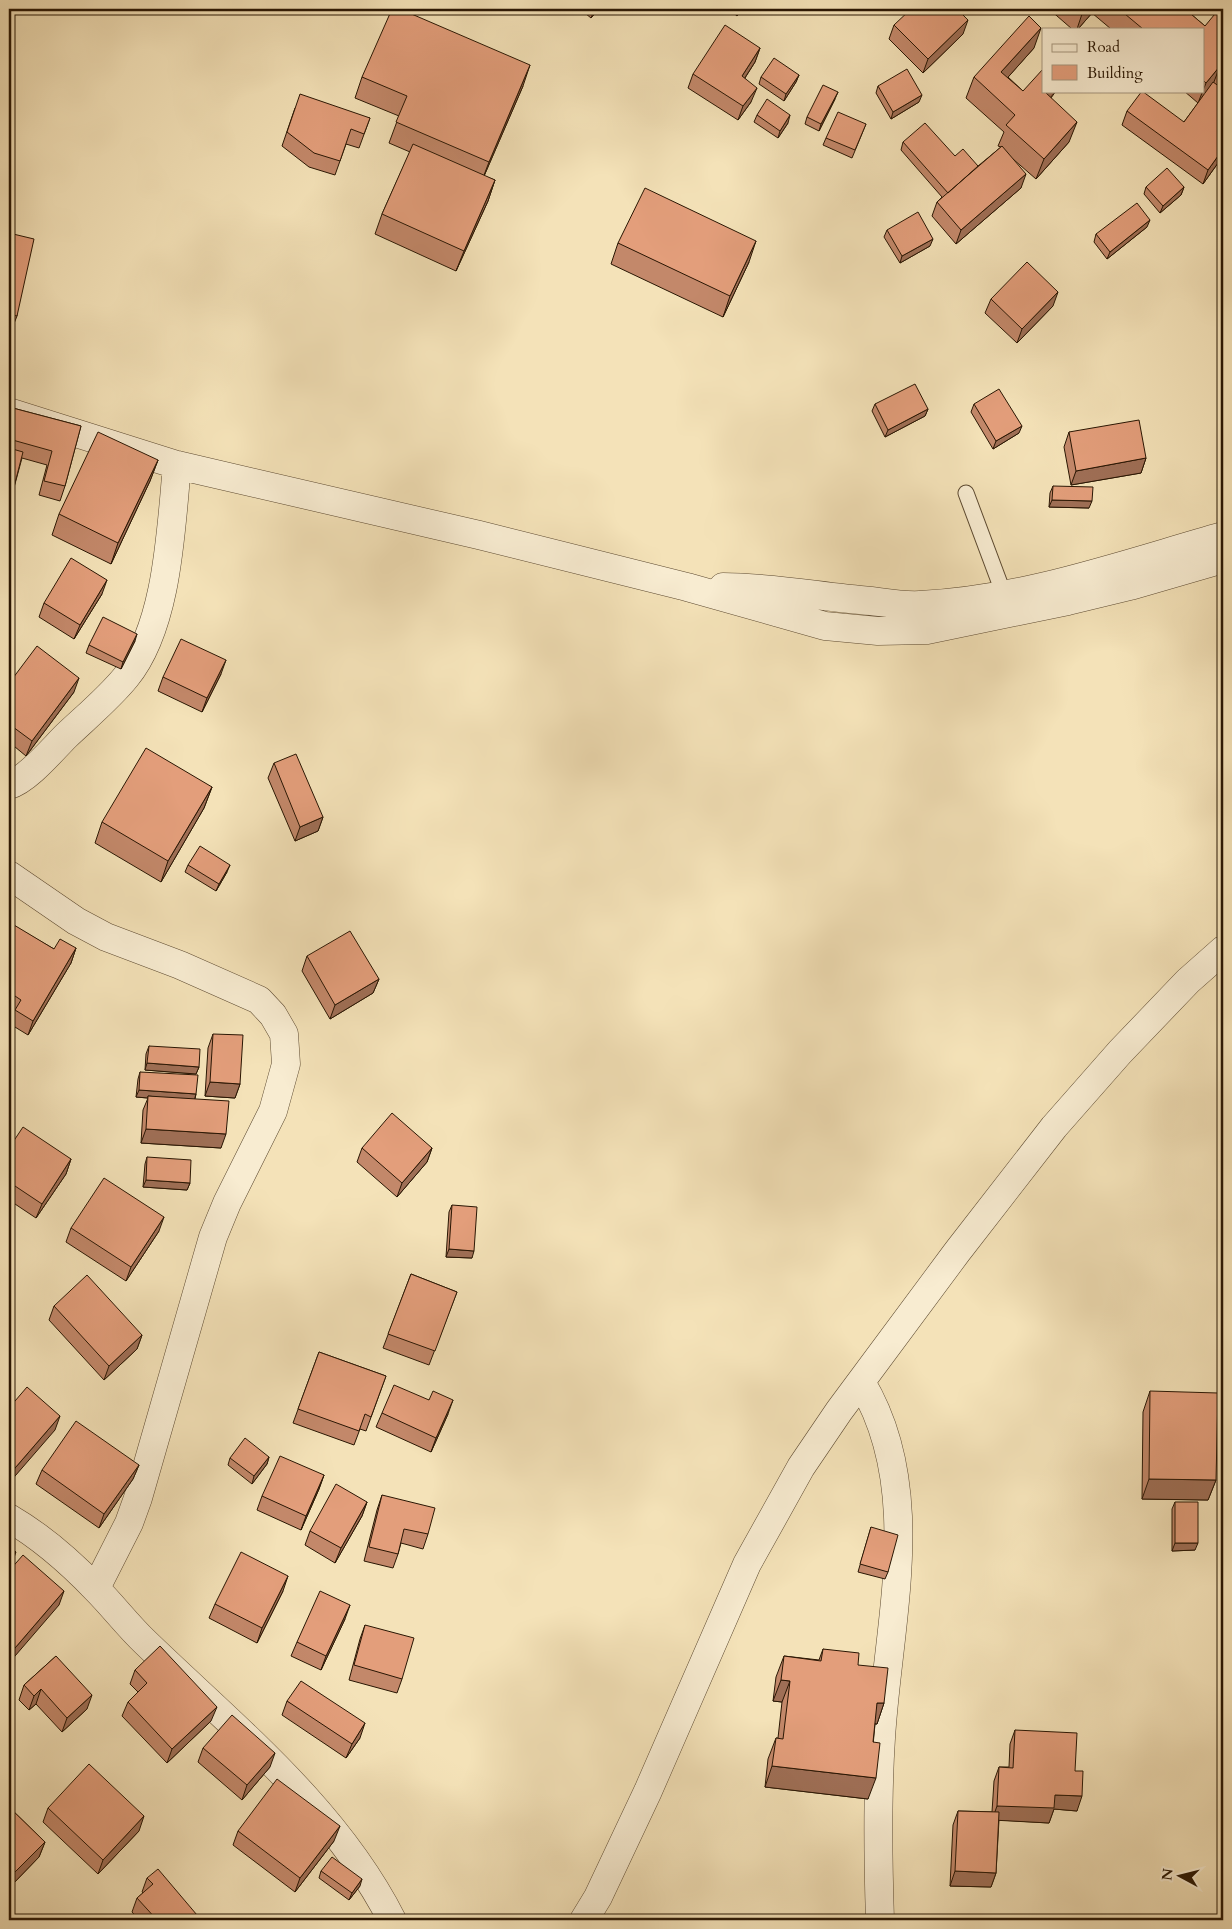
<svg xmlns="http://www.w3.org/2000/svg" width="1232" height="1929" font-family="Cardo,serif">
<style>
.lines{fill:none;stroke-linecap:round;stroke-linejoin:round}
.service-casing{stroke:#5c4930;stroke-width:17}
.minor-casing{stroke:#5c4930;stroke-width:29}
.service{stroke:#f8ecd1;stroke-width:15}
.minor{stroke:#f8ecd1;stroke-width:28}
.wall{fill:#c3886a;stroke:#291603}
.shaded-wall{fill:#9f6f56;stroke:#291603}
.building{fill:#e39e7b;stroke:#291603}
</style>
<rect width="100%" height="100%" fill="#f4e2b8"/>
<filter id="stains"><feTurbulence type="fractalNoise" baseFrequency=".004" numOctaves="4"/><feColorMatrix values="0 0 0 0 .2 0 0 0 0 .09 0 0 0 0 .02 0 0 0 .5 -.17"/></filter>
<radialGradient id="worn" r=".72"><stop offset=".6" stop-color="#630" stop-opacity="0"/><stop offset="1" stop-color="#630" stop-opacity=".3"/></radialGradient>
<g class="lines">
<defs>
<path id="service" d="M966,493L1006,600"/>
<path id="minor" d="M9,412L177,465L479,535L687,587L825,626L878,631L927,630L1068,601L1130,586L1223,559
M723,587C773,587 821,597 871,601C887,603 904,606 920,605C1024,600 1124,564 1223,536
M9,785C27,780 52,750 66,736C86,717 109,698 126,677C168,626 171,528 177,465
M9,875L76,921L106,937L180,965L259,1000L273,1015L284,1034L286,1064L273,1111L227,1203L213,1237L138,1498L129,1523L96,1588
M861,1382C926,1489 888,1622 881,1738C877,1799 878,1860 880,1920
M9,1518C40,1536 71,1563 96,1589C113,1606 128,1626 145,1642C234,1728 335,1808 392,1920
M584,1920L598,1897L648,1791L747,1564L801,1467L839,1411L957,1252L1054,1127L1120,1052L1188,981L1223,950"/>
</defs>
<use href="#service" class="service-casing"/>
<use href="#minor" class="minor-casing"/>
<use href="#service" class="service"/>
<use href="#minor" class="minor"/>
</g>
<path class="wall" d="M580,9H599L591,18Z
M729,9H743L737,16Z
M1049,9H1185L1205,26L1223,9V156L1203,184L1122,125L1127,111L1184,122L1198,103L1184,91H1203V29H1111L1092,13L1078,29H1072Z
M894,25L963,34L923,73L889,39Z
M760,48L755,62L745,78L751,102L738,120L688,88L693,74Z
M1034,48L1008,77L1023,91H1056L1051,98L1069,142L1036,179L1013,159L1021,188L956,244L932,216L937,202L942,197L901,150L903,142L955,156L978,166L1001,147L998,146L1004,132L966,98L974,77Z
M799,75L796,82L784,101L759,84L761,77Z
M362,77L523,86L484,176L495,180L488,201L456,271L375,234L382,214L410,152L389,143L399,116L355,98Z
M878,86L919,102L891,119L876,93Z
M835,99L819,131L805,124L807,117Z
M295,108L370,118L359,148L346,144L335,175L309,167L282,146Z
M757,115L788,123L778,138L754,122Z
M866,124L852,158L823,145L826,138Z
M1146,187H1184L1181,195L1160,213L1144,194Z
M1147,227L1107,259L1094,242L1096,234Z
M887,230L930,246L900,263L884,237Z
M9,233L17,316L9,336Z
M618,243L749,262L723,317L611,264Z
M991,299L1053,306L1017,343L985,313Z
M875,404L928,409L925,416L885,437L872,411Z
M974,404L1019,433L993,449L971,412Z
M9,407L81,426L65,486L60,501L39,495L47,465L22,458L9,506Z
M1069,432L1146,458L1141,473L1071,485L1064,447Z
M158,460L150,481L111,564L52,535L59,514Z
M1053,486L1089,508L1049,507L1050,493Z
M102,594L74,639L39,617L44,603Z
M135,641L121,669L86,653L89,645Z
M221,674L202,712L158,691L163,677Z
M9,675L13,678L74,692L26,756L9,742Z
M274,763L323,817L318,831L295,841L268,778Z
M212,787L204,808L161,882L95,843L102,822Z
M188,865L227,872L216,891L185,872Z
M9,923L54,949L76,948L71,963L28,1035L10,1024L14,1013L9,1010Z
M307,956L379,979L373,993L330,1019L302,971Z
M213,1034L240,1084L235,1098L205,1096L208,1048Z
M149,1046L199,1067L196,1074L145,1070L146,1054Z
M140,1072L196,1094L195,1099L221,1148L141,1143L143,1110L148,1098L136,1097L138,1079Z
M9,1148L71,1159L66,1174L36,1218L9,1200Z
M362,1148H432L427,1162L397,1197L357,1162Z
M147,1157L190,1183L187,1190L143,1187L145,1164Z
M452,1205L472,1258L446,1257L449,1212Z
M71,1228L159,1231L126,1281L66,1242Z
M411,1274L457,1292L429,1365L383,1348Z
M54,1306L142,1335L137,1349L104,1380L49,1320Z
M319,1352L386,1376L366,1431L360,1429L354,1445L293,1423Z
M1150,1391L1216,1480L1208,1500L1142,1499L1143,1412Z
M429,1400L448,1414L431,1452L376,1427L382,1413Z
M269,1457L267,1464L252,1484L228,1465L230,1458Z
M139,1465L133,1479L99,1528L36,1484L42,1470Z
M324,1475L319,1489L301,1530L257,1510L262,1496Z
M382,1495L428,1534L423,1549L401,1543L398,1554L393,1568L364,1561L377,1510Z
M367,1502L362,1516L335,1563L305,1545L310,1531Z
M1175,1502L1195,1550L1172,1551V1509Z
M871,1527L888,1572L885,1579L858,1572Z
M283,1591L257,1643L209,1618L215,1604Z
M345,1619L321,1670L291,1656L297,1642Z
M365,1625L402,1679L397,1693L349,1680L360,1639Z
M823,1649L858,1665L884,1703L877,1724H875L868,1799L765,1787L768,1759L776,1738H778L782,1702L773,1701L776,1677L784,1656L819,1660Z
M56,1656L87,1709L62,1732L36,1704L29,1710L19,1700L24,1685Z
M135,1670L211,1721L167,1763L122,1716L128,1702L138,1692L130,1684Z
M287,1701L360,1738L346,1758L282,1715Z
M1015,1730L1075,1771L1077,1811L1054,1809L1049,1823L999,1820L996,1873L991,1887L950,1886L953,1825L958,1811L992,1812L994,1781L999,1767H1009L1010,1744Z
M203,1748L270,1767L242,1800L198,1762Z
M9,1807L45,1842L39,1857L9,1888Z
M48,1808L139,1831L98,1874L43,1822Z
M238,1831L334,1841L295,1892L233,1845Z
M321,1871L360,1886L349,1900L319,1878Z
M147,1878L197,1915L196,1920H139L132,1912L137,1898L143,1893L142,1892Z"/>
<path class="shaded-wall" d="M595,9H599L591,18Z
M740,9H743L737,16Z
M1085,9H1094L1092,13L1078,29H1077L1083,11Z
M968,20L963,34L923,73L928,59Z
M1041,28L1034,48L994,93L1001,72Z
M760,48L755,62L737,90L742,76Z
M530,65L523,86L481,183L489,162Z
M1220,66L1212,87L1198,103L1206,83Z
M799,75L796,82L784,101L786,94Z
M757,88L751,102L738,120L743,106Z
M1046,91H1056L1037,113L1045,92Z
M838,92L835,99L819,131L821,124Z
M922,95L919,102L891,119L893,112Z
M790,115L788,123L778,138L780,131Z
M1077,122L1069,142L1036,179L1044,159Z
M1223,149V156L1203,184L1208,170Z
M1026,174L1021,188L956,244L961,230Z
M495,180L488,201L456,271L464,251Z
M1184,187L1181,195L1160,213L1163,206Z
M1150,220L1147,227L1107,259L1110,252Z
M933,239L930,246L900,263L902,256Z
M756,241L749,262L723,317L730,296Z
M1058,292L1053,306L1017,343L1022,329Z
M928,409L925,416L885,437L888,430Z
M1022,426L1019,433L993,449L996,441Z
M1146,458L1141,473L1071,485L1076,471Z
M158,460L150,481L111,564L118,543Z
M1052,500L1092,501L1089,508L1049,507Z
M107,580L102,594L74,639L80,625Z
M137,634L135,641L121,669L123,662Z
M226,660L221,674L202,712L207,698Z
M79,678L74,692L26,756L32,741Z
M212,787L204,808L161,882L168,861Z
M323,817L318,831L295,841L300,827Z
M230,865L227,872L216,891L219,884Z
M76,948L71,963L28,1035L33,1021Z
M379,979L373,993L330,1019L335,1005Z
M147,1063L199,1067L196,1074L145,1070Z
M210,1082L240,1084L235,1098L205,1096Z
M139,1090L196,1094L194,1101L148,1096V1098L136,1097Z
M146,1129L226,1134L221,1148L141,1143Z
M432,1148L427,1162L397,1197L402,1183Z
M71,1159L66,1174L36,1218L42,1204Z
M146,1180L190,1183L187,1190L143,1187Z
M164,1217L159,1231L126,1281L131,1267Z
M449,1249L474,1251L472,1258L446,1257Z
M142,1335L137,1349L104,1380L109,1366Z
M453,1400L448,1414L431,1452L436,1438Z
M60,1416L55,1430L9,1483V1475Z
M269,1457L267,1464L252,1484L254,1476Z
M139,1465L133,1479L99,1528L104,1514Z
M324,1475L319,1489L301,1530L306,1516Z
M1149,1479L1216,1480L1208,1500L1142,1499Z
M367,1502L362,1516L335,1563L341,1548Z
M1175,1543H1198L1195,1550L1172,1551Z
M16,1552L11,1566L9,1568V1559Z
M288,1576L283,1591L257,1643L262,1628Z
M64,1591L59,1605L9,1663V1655Z
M350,1605L345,1619L321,1670L326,1656Z
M781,1680L790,1681L782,1702L773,1701Z
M41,1689L36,1704L29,1710L34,1696Z
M92,1695L87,1709L62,1732L67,1718Z
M877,1703H884L877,1724L870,1723Z
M217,1707L211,1721L167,1763L172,1749Z
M365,1723L360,1738L346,1758L352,1744Z
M275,1753L270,1767L242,1800L247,1785Z
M772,1766L876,1778L868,1799L765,1787Z
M1055,1795L1082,1796L1077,1811L1054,1809L1049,1823L992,1820L997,1806Z
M144,1816L139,1831L98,1874L103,1860Z
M340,1826L334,1841L295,1892L300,1878Z
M45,1842L39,1857L9,1888L13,1874Z
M955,1871L996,1873L991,1887L950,1886Z
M362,1879L360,1886L349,1900L352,1893Z"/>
<path class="building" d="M392,9H400L530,65L489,162L396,122L407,96L362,77Z
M911,9H957L968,20L928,59L894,25Z
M1119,9H1185L1205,26L1219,9H1223V70L1220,66L1206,83L1203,80V29H1143Z
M1029,16L1041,28L1001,72L1023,91L1043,69V91H1046L1045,92L1077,122L1044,159L1006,125L1015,115L974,77Z
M725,25L760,48L742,76L757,88L743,106L693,74Z
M774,58L799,75L786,94L761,77Z
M907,69L922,95L893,112L878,86Z
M1213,82L1223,89V149L1208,170L1127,111L1142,91L1184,122Z
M823,85L838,92L821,124L807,117Z
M300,94L370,118L364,134L351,129L340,161L314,153L287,132Z
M767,99L790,115L780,131L757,115Z
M838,112L866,124L855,150L826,138Z
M925,123L955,156L963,149L978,166L948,193L903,142Z
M413,144L495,180L464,251L382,214Z
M1002,146L1026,174L961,230L937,202Z
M1167,168L1184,187L1163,206L1146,187Z
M645,188L756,241L730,296L618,243Z
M1137,203L1150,220L1110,252L1096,234Z
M918,212L933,239L902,256L887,230Z
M9,233L34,239L17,316L9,314Z
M1027,262L1058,292L1022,329L991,299Z
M915,384L928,409L888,430L875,404Z
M999,389L1022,426L996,441L974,404Z
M9,407L81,426L65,486L44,481L52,451L9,439Z
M1139,420L1146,458L1076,471L1069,432Z
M98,432L158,460L118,543L59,514Z
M9,448L23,452L9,506Z
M1053,486L1093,487L1092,501L1052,500Z
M71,558L107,580L80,625L44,603Z
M103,617L137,634L123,662L89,645Z
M181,639L226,660L207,698L163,677Z
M37,646L79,678L32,741L9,724V675L13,678Z
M146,748L212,787L168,861L102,822Z
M296,754L323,817L300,827L274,763Z
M200,846L230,865L219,884L188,865Z
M9,922L54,949L60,939L76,948L33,1021L15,1010L21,1000L9,992Z
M350,931L379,979L335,1005L307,956Z
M213,1034L243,1035L240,1084L210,1082Z
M149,1046L200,1049L199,1067L147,1063Z
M140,1072L198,1075L196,1094L139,1090Z
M148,1096L229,1101L226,1134L146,1129Z
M392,1113L432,1148L402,1183L362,1148Z
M23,1127L71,1159L42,1204L9,1182V1148Z
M147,1157L191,1160L190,1183L146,1180Z
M104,1178L164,1217L131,1267L71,1228Z
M452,1205L477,1207L474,1251L449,1249Z
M411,1274L457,1292L435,1351L388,1334Z
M87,1275L142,1335L109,1366L54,1306Z
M319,1352L386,1376L371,1417L365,1414L359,1431L298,1409Z
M394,1385L429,1400L433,1391L453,1400L436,1438L382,1413Z
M27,1387L60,1416L9,1475V1408Z
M1150,1391L1218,1393L1216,1480L1149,1479Z
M76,1421L139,1465L104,1514L42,1470Z
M245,1438L269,1457L254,1476L230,1458Z
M280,1456L324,1475L306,1516L262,1496Z
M336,1484L367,1502L341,1548L310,1531Z
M382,1495L435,1508L428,1534L404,1529L398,1554L369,1547Z
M1175,1502H1198V1543H1175Z
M871,1527L898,1535L888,1572L860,1564Z
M9,1545L16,1552L9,1559Z
M241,1552L288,1576L262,1628L215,1604Z
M23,1555L64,1591L9,1655V1571Z
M320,1591L350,1605L326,1656L297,1642Z
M365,1625L414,1638L402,1679L354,1665Z
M160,1646L217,1707L172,1749L128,1702L147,1683L135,1670Z
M823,1649L859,1653L858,1665L888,1668L884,1703H877L873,1742L880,1743L876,1778L772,1766L776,1738L783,1739L790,1681L781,1680L784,1656L821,1661Z
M56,1656L92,1695L67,1718L41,1689L34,1696L24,1685Z
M301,1681L365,1723L352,1744L287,1701Z
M232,1715L275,1753L247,1785L203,1748Z
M1015,1730L1077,1733L1075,1771H1083L1082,1796L1055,1795L1054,1808L997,1806L999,1767L1013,1768Z
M89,1764L144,1816L103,1860L48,1808Z
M277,1779L340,1826L300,1878L238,1831Z
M9,1807L45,1842L13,1874L9,1870Z
M958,1811L999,1812L996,1873L955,1871Z
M332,1857L362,1879L352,1893L321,1871Z
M158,1869L197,1915L192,1920H157L137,1898L153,1884L147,1878Z"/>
<rect width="1232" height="1929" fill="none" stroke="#f4e2b8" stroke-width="30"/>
<rect x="10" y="10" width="1212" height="1909" fill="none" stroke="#291603" stroke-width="2.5"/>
<rect x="15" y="15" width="1202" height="1899" fill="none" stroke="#291603"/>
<rect x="1042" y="28" width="162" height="65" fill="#f8ecd1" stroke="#a5967f"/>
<rect x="1052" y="44" width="25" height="8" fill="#f8ecd1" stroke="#a5967f"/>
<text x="1087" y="52" font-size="15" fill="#291603">Road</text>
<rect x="1052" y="65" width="25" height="15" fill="#e39e7b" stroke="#a5967f"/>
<text x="1087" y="78" font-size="15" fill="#291603">Building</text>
<g transform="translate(1180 1876) rotate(277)" stroke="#f8ecd1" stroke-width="4" paint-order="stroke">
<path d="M0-4L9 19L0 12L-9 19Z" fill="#291603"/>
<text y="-8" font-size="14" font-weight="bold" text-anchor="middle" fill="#291603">N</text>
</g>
<rect width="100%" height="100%" filter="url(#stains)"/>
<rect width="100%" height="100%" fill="url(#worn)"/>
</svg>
